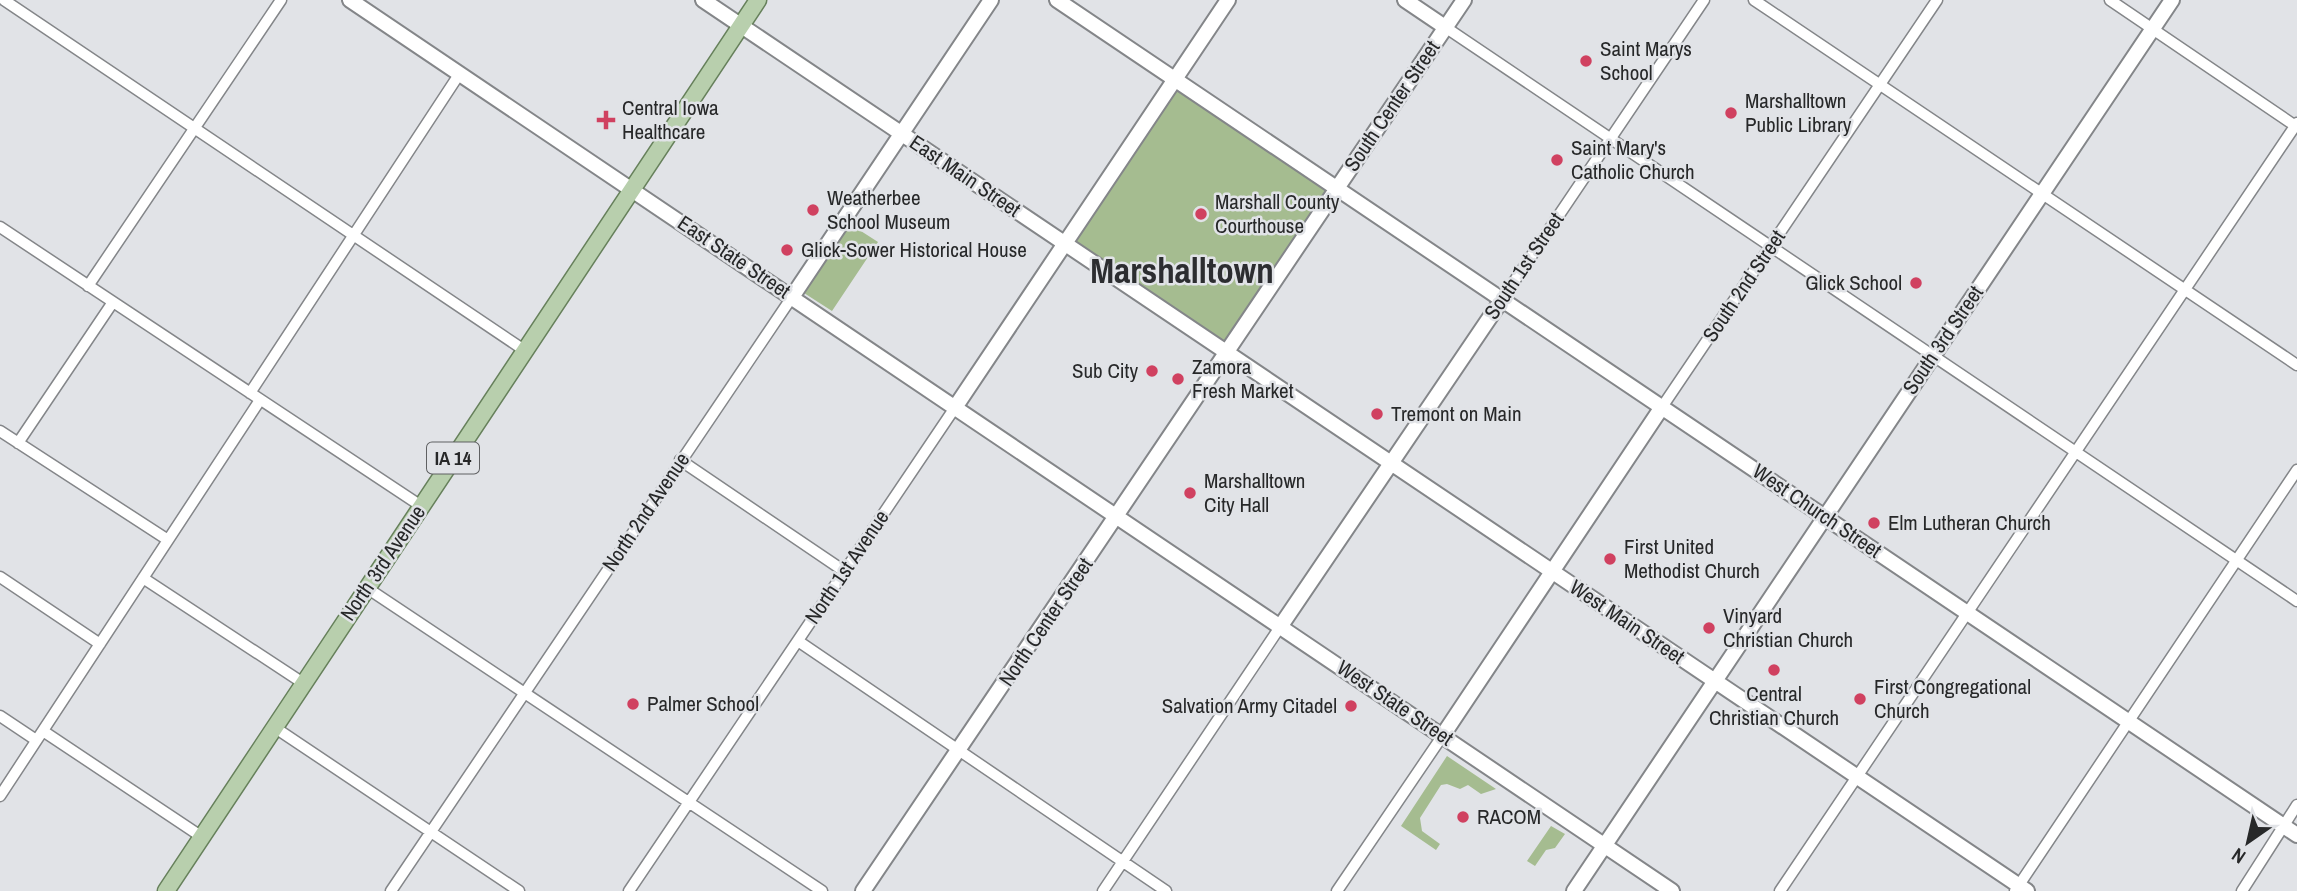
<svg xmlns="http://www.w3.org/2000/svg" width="2297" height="891" font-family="'Archivo Narrow',sans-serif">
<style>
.green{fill:#a5bc90}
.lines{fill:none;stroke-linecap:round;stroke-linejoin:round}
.street-casing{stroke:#848689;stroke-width:13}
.secondary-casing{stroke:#848689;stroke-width:18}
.primary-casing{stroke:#66805b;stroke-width:19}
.street{stroke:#fff;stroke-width:10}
.secondary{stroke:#fff;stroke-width:14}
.primary{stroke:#b8cfad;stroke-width:16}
.poi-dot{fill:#d04160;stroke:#e1e3e7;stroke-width:2.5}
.labels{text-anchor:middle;stroke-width:5;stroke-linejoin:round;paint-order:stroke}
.shield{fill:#e1e3e7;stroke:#5f6062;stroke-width:2}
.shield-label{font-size:19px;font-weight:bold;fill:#272829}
.poi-label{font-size:21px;fill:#272829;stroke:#e1e3e7;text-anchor:start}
.street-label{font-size:21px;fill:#272829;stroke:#e1e3e7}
.town-label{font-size:35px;font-weight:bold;fill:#2c2d30;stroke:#e1e3e7}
</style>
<rect width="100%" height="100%" fill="#e1e3e7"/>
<path class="green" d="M1175,79L1338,187L1227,352L1064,243Z
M850,224L878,242L832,311L804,293Z
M1447,756L1496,789L1481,794L1468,785L1460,789L1447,784L1441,785L1420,818L1422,831L1440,844L1436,850L1401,826Z
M1551,826L1565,834L1555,848L1546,850L1535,866L1527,861Z"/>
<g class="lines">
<defs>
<path id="street" d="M4,0L524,350
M1754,0L2297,365
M2110,0L2297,127
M1445,27L2297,601
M0,227L421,506
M88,286L281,0
M1501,301L1704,0
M250,393L460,73
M1662,407L1937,0
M0,431L168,540
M18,443L113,302
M680,460L844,571
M0,577L100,644
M143,578L303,683
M367,588L822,891
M798,641L1166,891
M0,716L36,740
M274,727L519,891
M43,731L202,837
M0,796L260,400
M391,891L792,297
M629,891L954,409
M1103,891L1280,627
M1337,891L1443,735
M1780,891L2297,123
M2015,891L2297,470
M2242,891L2297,805"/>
<path id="secondary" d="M350,0L1672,891
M703,0L2027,891
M1057,0L2297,835
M1405,0L1445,27
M792,297L991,0
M954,409L1228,0
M1280,627L1501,301
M1443,735L1662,407
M863,891L1464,0
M1574,891L2172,0"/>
<path id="primary" d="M166,891L758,0"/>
</defs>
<use href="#street" class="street-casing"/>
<use href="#secondary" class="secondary-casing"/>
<use href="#primary" class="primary-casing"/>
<use href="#street" class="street"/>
<use href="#secondary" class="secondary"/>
<use href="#primary" class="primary"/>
</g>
<g class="poi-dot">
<circle cx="1586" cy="61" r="7"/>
<circle cx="1731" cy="113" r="7"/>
<path d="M602.5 109.5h7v7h7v7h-7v7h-7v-7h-7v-7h7z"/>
<circle cx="1557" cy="160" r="7"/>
<circle cx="813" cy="210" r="7"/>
<circle cx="1201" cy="214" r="7"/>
<circle cx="787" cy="250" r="7"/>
<circle cx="1916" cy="283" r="7"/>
<circle cx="1152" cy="371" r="7"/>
<circle cx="1178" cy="379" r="7"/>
<circle cx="1377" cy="414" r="7"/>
<circle cx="1190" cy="493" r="7"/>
<circle cx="1874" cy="523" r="7"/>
<circle cx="1610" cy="559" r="7"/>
<circle cx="1709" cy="628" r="7"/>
<circle cx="1774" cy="670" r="7"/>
<circle cx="1860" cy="699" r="7"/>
<circle cx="633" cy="704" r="7"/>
<circle cx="1351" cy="706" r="7"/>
<circle cx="1463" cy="817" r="7"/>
</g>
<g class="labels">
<rect class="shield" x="427" y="442.5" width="52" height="31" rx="5"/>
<g class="shield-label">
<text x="453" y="465">IA 14</text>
</g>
<g class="poi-label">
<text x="1600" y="56">Saint Marys<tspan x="1600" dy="24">School</tspan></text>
<text x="1745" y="108">Marshalltown<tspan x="1745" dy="24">Public Library</tspan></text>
<text x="622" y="115">Central Iowa<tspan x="622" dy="24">Healthcare</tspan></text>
<text x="1571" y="155">Saint Mary's<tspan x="1571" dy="24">Catholic Church</tspan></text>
<text x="827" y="205">Weatherbee<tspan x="827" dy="24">School Museum</tspan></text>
<text x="1215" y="209">Marshall County<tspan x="1215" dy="24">Courthouse</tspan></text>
<text x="801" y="257">Glick-Sower Historical House</text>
<text x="1902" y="290" text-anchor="end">Glick School</text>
<text x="1192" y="374">Zamora<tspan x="1192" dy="24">Fresh Market</tspan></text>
<text x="1138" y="378" text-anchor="end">Sub City</text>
<text x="1391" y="421">Tremont on Main</text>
<text x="1204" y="488">Marshalltown<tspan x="1204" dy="24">City Hall</tspan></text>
<text x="1888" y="530">Elm Lutheran Church</text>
<text x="1624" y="554">First United<tspan x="1624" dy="24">Methodist Church</tspan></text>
<text x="1723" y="623">Vinyard<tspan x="1723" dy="24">Christian Church</tspan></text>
<text x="1874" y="694">First Congregational<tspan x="1874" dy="24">Church</tspan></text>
<text x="1774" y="701" text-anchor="middle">Central<tspan x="1774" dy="24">Christian Church</tspan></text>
<text x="647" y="711">Palmer School</text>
<text x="1337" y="713" text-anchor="end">Salvation Army Citadel</text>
<text x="1477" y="824">RACOM</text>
</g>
<g class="street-label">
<text transform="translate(1392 106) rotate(-56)" y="7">South Center Street</text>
<text transform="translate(965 176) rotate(34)" y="7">East Main Street</text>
<text transform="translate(734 257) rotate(34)" y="7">East State Street</text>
<text transform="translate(1524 266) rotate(-56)" y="7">South 1st Street</text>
<text transform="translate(1744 286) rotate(-56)" y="7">South 2nd Street</text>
<text transform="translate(1943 340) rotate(-56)" y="7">South 3rd Street</text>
<text transform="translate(1817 511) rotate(34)" y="7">West Church Street</text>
<text transform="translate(646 512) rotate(-56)" y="7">North 2nd Avenue</text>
<text transform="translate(383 563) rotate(-56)" y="7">North 3rd Avenue</text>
<text transform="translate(847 567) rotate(-56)" y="7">North 1st Avenue</text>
<text transform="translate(1046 622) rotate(-56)" y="7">North Center Street</text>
<text transform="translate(1627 622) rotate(34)" y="7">West Main Street</text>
<text transform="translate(1395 703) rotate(34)" y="7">West State Street</text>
</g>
<g class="town-label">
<text x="1182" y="283">Marshalltown</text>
</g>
</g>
<g transform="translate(2248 842) rotate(214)" stroke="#e1e3e7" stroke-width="5" paint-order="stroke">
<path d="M0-5L12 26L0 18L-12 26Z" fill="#272829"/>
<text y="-10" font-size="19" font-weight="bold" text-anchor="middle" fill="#272829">N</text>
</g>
</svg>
